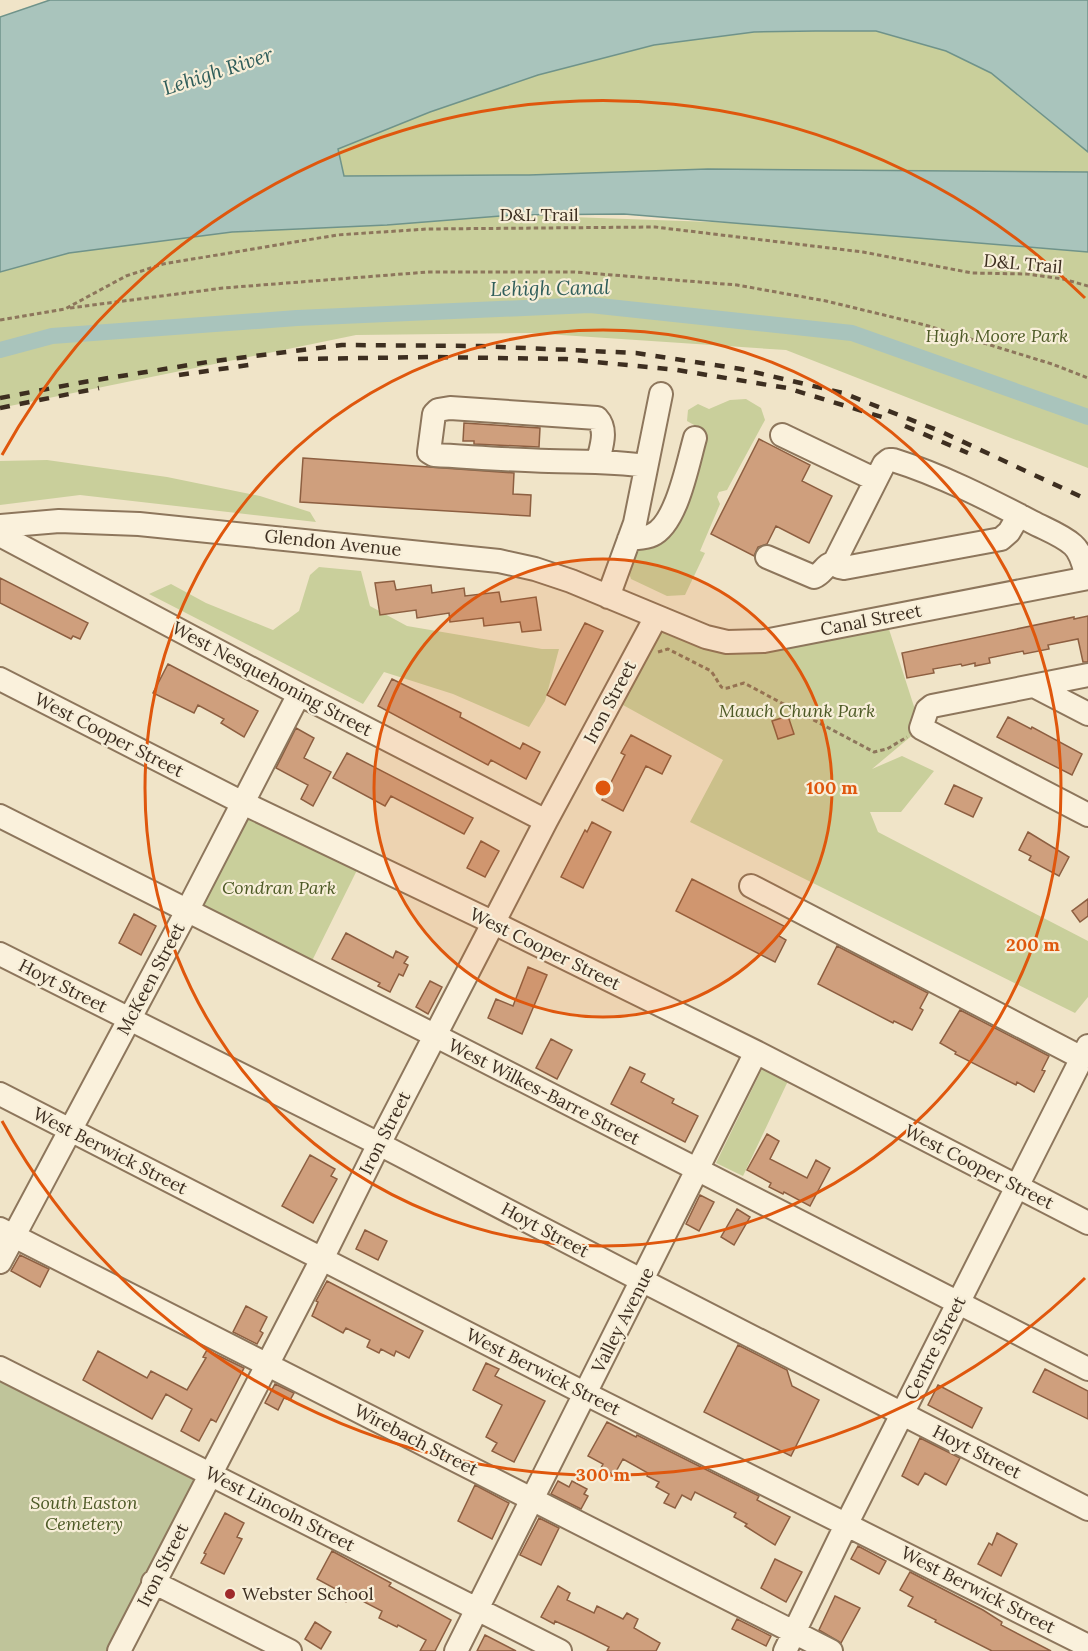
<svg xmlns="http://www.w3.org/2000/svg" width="1088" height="1651" font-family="Lora,serif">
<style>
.green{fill:#c9cf9b}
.cemetery{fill:#bfc49a}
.water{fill:#a9c4bc;stroke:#6f938a;stroke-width:1.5}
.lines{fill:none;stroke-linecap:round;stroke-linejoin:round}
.canal{stroke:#a9c4bc;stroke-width:16}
.building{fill:#cf9f7d;stroke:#8d5f41;stroke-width:1.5}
.minor-casing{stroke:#8d765c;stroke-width:26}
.path{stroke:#8d765c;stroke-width:3;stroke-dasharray:4.5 3;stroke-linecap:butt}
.minor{stroke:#faf1dc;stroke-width:22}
.rail{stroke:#3d2e20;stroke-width:4.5;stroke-dasharray:10 10;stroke-linecap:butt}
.ring{fill:none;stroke:#df570d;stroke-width:3}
.poi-dot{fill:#9e2a2b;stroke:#f7eed8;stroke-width:2}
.labels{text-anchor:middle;stroke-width:4.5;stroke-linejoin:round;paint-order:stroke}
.street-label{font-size:18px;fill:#3d2e20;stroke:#f7eed8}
.park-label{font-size:18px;font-style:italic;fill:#4d5a26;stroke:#f7eed8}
.poi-label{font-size:18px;fill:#3d2e20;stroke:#f7eed8;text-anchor:start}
.water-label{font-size:20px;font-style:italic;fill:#2f5d5a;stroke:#f7eed8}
.centre{fill:#df570d;stroke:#f7eed8;stroke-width:3}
.ring-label{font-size:18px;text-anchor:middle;font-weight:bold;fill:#df570d;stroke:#f7eed8;stroke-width:4.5;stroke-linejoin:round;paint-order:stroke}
</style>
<rect width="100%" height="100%" fill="#f0e4c8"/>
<path class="green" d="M816,31H876L946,51L991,73L1088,152V172L708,169L529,175L344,176L338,149L430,112L538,75L654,45L754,32Z
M514,215L740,223L1088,252V468L786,350L531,333L356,335L0,408V272L75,251L232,232Z
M746,399L761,408L765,420L727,490L719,492L717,497L720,504L700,551L705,553L685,595L667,596L631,579L627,567L636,550L690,496L704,452L703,430L687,421L688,410L698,404L709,409L730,400Z
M47,460L167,477L260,496L310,512L316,522L80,495L0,505V461Z
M319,567L361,571L370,606L407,626L542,649H559L545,701L529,727L453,694L384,672L363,704L149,594L171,584L206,603L273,630L299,611L310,575Z
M656,617L748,642L885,617L921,728L872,769L902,756L934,771L901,812H870L878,832L1088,941V997L1075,1013L690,822L723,760L612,699Z
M243,803L362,860L307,971L187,911Z
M763,1067L788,1081L743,1176L716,1163Z"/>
<path class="cemetery" d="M0,1377L197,1477L106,1651H0Z"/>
<path class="water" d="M50,0H1088V152L991,73L946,51L876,31H816L754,32L654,45L538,75L430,112L338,149L344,176L529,175L708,169L1088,172V252L624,214L514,215L387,225L232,232L69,253L0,272V17Z"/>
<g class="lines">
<path class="canal" d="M0,350L52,336L297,318L590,305L852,333L1088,417"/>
</g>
<path class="building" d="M464,423L540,428L539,447L474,444V441H463Z
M759,439L810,465L802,481L832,496L809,543L776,526L767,544L758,547L754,556L711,534Z
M303,458L514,473L513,494L531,495L530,516L300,502Z
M0,578L88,623L80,639L73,636L71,639L0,603Z
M394,581L396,590L431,585L432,593L464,588L465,596L499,592L501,602L536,597L541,630L522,632L520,622L484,626L483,618L450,622L449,613L417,618L416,610L380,615L375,583Z
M1088,616V662H1083L1078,639L1048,645L1049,649L1024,654L1023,651L989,658L990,663L975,666V663L962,666L961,664L933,669L934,673L907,678L902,653L1074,617V619Z
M585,623L603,631L565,705L547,695Z
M168,664L258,711L244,737L221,723L224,719L198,705L194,713L153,693Z
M392,679L461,713L460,717L520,749L523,743L540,752L526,779L491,760L488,765L378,706Z
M788,716L794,734L778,739L772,721Z
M1008,717L1031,729L1032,727L1082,754L1072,775L997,737Z
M296,728L314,738L304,758L331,772L313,806L301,799L308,785L276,768Z
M631,735L671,756L662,774L646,766L623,811L602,800L625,755L621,753Z
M347,753L473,818L464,834L391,796L385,806L333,778Z
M954,785L982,798L973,817L945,804Z
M592,822L611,832L583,888L561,877L585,830L587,832Z
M1028,832L1069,857L1059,876L1029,860L1031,856L1019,850Z
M481,841L499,851L485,877L467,868Z
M692,879L784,926L779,936L786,940L775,962L676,911Z
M1088,899V916L1080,922L1072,911Z
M134,914L156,926L141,955L119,943Z
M346,933L393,958L396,951L408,957L404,963L408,965L403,976L399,974L390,992L378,986L380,983L332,959Z
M837,946L928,993L920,1008L923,1010L912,1030L894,1021L893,1023L818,984Z
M528,967L547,975L522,1034L488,1018L496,999L513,1006Z
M430,981L442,987L428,1014L416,1007Z
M960,1010L1049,1056L1042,1070L1045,1071L1034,1092L1017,1082L1016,1085L955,1054L956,1052L940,1043Z
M551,1039L572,1050L557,1079L536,1068Z
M630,1067L645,1074L641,1082L674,1099L672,1103L698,1116L685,1142L611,1104Z
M767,1134L779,1141L770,1159L807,1178L816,1160L830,1168L810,1206L784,1192L783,1194L769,1187L771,1183L747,1170Z
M310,1155L335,1169L331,1176L337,1179L313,1223L282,1206Z
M700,1195L714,1202L699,1231L686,1224Z
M737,1209L750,1217L734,1245L721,1237Z
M365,1230L387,1241L378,1260L356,1249Z
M20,1255L49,1269L40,1287L11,1271Z
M327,1281L423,1331L409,1358L396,1351L394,1356L381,1349L379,1353L367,1347L370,1340L346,1328L343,1333L312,1316L318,1302L316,1301Z
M246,1306L267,1317L260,1331L263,1333L257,1344L233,1332Z
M738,1345L787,1370L792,1386L819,1400L791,1456L704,1412Z
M207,1350L244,1368L216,1422L211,1419L199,1441L181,1431L192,1409L166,1394L152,1419L83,1380L98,1351L147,1378L151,1371L187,1390L206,1358L203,1357Z
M486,1363L499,1369L495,1376L545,1401L514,1462L492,1451L497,1443L486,1437L502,1405L473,1390Z
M1045,1369L1088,1391V1419L1033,1392Z
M275,1384L294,1393L290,1400L284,1398L278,1410L265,1403Z
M938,1385L982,1408L972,1428L928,1405Z
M607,1422L636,1437L637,1435L759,1496L757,1500L790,1517L775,1545L745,1526L747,1524L734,1517L736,1513L695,1492L691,1500L682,1495L675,1508L664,1503L669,1494L656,1487L659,1482L647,1476L648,1473L623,1459L614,1475L601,1468L603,1464L588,1456Z
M920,1438L960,1458L946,1485L925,1473L918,1485L902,1476Z
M558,1481L569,1487L572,1481L587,1489L584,1494L588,1496L581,1509L551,1494Z
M475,1485L509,1503L492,1539L458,1521Z
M225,1513L244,1523L237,1537L242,1539L224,1574L201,1563L206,1554L204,1553Z
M539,1518L559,1528L541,1565L520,1555Z
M997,1533L1017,1544L1001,1576L978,1564L989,1543L992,1545Z
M858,1546L886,1561L879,1574L851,1559Z
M332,1551L391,1583L389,1586L451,1620L435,1651H420L426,1640L398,1625L397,1627L379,1618L382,1611L349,1594L346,1602L331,1594L334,1588L317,1579Z
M775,1559L802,1572L786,1602L761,1588Z
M910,1572L983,1610L1002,1622L1001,1625L1051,1651H992L935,1622L936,1620L908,1606L913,1597L900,1590Z
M558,1586L570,1593L567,1600L594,1613L597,1606L623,1619L627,1613L638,1619L634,1628L660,1643L656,1651H607L609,1647L581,1633L555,1621L554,1624L541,1617Z
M835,1596L860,1608L841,1643L819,1630Z
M737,1619L771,1636L766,1646L732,1629Z
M315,1622L331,1632L321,1649L305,1639Z
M485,1635L516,1651H477Z"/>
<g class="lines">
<defs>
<path id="minor" d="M782,435L876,480
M598,461C601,447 608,430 597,418L450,408L438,410L434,414L429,452L434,455C472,457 511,460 549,461C583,462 613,461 646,466
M1019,515L1009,532L1001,539L844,568L839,567L836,559L884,464L889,460H893C941,475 988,499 1032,522C1045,529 1062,535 1073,545C1082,553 1084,567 1087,578
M0,526L59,521L139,524L499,561L535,569L571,581L706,637L727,642L764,641L1088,578
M0,535L299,694L546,821
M629,539C636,538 646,538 652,535C677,524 688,462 695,438
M767,557L814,577C824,573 824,564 836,562
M608,597L635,523L661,394
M1088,675L932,706L927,710L921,728L1088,815
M0,679L243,803L494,923L756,1052L1088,1223
M1034,686L1088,714
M0,816L436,1036L1088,1369
M751,886L1082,1058
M0,954L379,1144L643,1281L1088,1509
M0,1094L586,1394L1088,1646
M0,1229L831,1651
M0,1262L187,911L299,694
M0,1368L560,1651
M153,1582L290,1651
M119,1651L322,1259L379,1144L546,821L656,617
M456,1651L756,1052
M785,1651L847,1523L1088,1046"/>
</defs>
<use href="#minor" class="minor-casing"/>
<path class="path" d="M70,308L223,288L428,272H575L737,285L826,301L925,325L1052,364L1088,378
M0,320L65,309L126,276L163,264L337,235L427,229L655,227L863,252L972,273L1027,274L1063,279L1088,286
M658,652L668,649L711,671C726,692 716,691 744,683L874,752L887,749L907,737"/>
<use href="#minor" class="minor"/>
<path class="rail" d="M298,359L433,357L566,359L677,370L787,388L885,418
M179,375L256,364
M0,398L84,382L214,361L342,345L479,346L636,353L741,369L843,393L942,432L1088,500
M0,408L99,388
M905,426L968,453"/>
</g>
<circle cx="603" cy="788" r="229" fill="#df570d" fill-opacity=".12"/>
<g class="ring">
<circle cx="603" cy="788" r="229"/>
<circle cx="603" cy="788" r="458"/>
<path d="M1085 1278A687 687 0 0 1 2 1121M2 455A687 687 0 0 1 1085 298"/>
</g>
<circle class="poi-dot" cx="230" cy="1594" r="6"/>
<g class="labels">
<g class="street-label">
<text x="539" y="221">D&amp;L Trail</text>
<text transform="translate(1023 264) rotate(5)" y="6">D&amp;L Trail</text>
<text transform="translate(333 543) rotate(6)" y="6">Glendon Avenue</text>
<text transform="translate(871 620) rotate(-11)" y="6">Canal Street</text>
<text transform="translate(272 679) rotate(28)" y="6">West Nesquehoning Street</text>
<text transform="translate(610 702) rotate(-62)" y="6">Iron Street</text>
<text transform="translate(109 735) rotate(27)" y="6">West Cooper Street</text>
<text transform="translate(545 949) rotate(26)" y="6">West Cooper Street</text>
<text transform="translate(151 979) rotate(-62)" y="6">McKeen Street</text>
<text transform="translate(63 986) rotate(27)" y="6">Hoyt Street</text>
<text transform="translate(544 1092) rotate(27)" y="6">West Wilkes-Barre Street</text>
<text transform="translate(385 1133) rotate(-63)" y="6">Iron Street</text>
<text transform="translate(110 1151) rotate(27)" y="6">West Berwick Street</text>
<text transform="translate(979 1167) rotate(27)" y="6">West Cooper Street</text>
<text transform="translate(545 1230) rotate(28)" y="6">Hoyt Street</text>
<text transform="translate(623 1320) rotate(-63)" y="6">Valley Avenue</text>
<text transform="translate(935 1348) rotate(-63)" y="6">Centre Street</text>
<text transform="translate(543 1372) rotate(27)" y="6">West Berwick Street</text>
<text transform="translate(416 1440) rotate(27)" y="6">Wirebach Street</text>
<text transform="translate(977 1452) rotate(27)" y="6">Hoyt Street</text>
<text transform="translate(280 1509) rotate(27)" y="6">West Lincoln Street</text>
<text transform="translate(163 1565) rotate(-63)" y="6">Iron Street</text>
<text transform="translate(978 1590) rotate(27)" y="6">West Berwick Street</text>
</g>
<g class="park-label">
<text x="997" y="342">Hugh Moore Park</text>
<text x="797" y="717">Mauch Chunk Park</text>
<text x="279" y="894">Condran Park</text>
<text x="84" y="1509">South Easton<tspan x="84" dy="21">Cemetery</tspan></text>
</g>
<g class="poi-label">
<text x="242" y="1600">Webster School</text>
</g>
<g class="water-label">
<text transform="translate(218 71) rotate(-18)" y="7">Lehigh River</text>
<text transform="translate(550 288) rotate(-1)" y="7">Lehigh Canal</text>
</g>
</g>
<circle cx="603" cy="788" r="9" class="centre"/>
<g class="ring-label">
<text x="832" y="794">100 m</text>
<text x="1033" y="951">200 m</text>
<text x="603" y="1481">300 m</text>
</g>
</svg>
